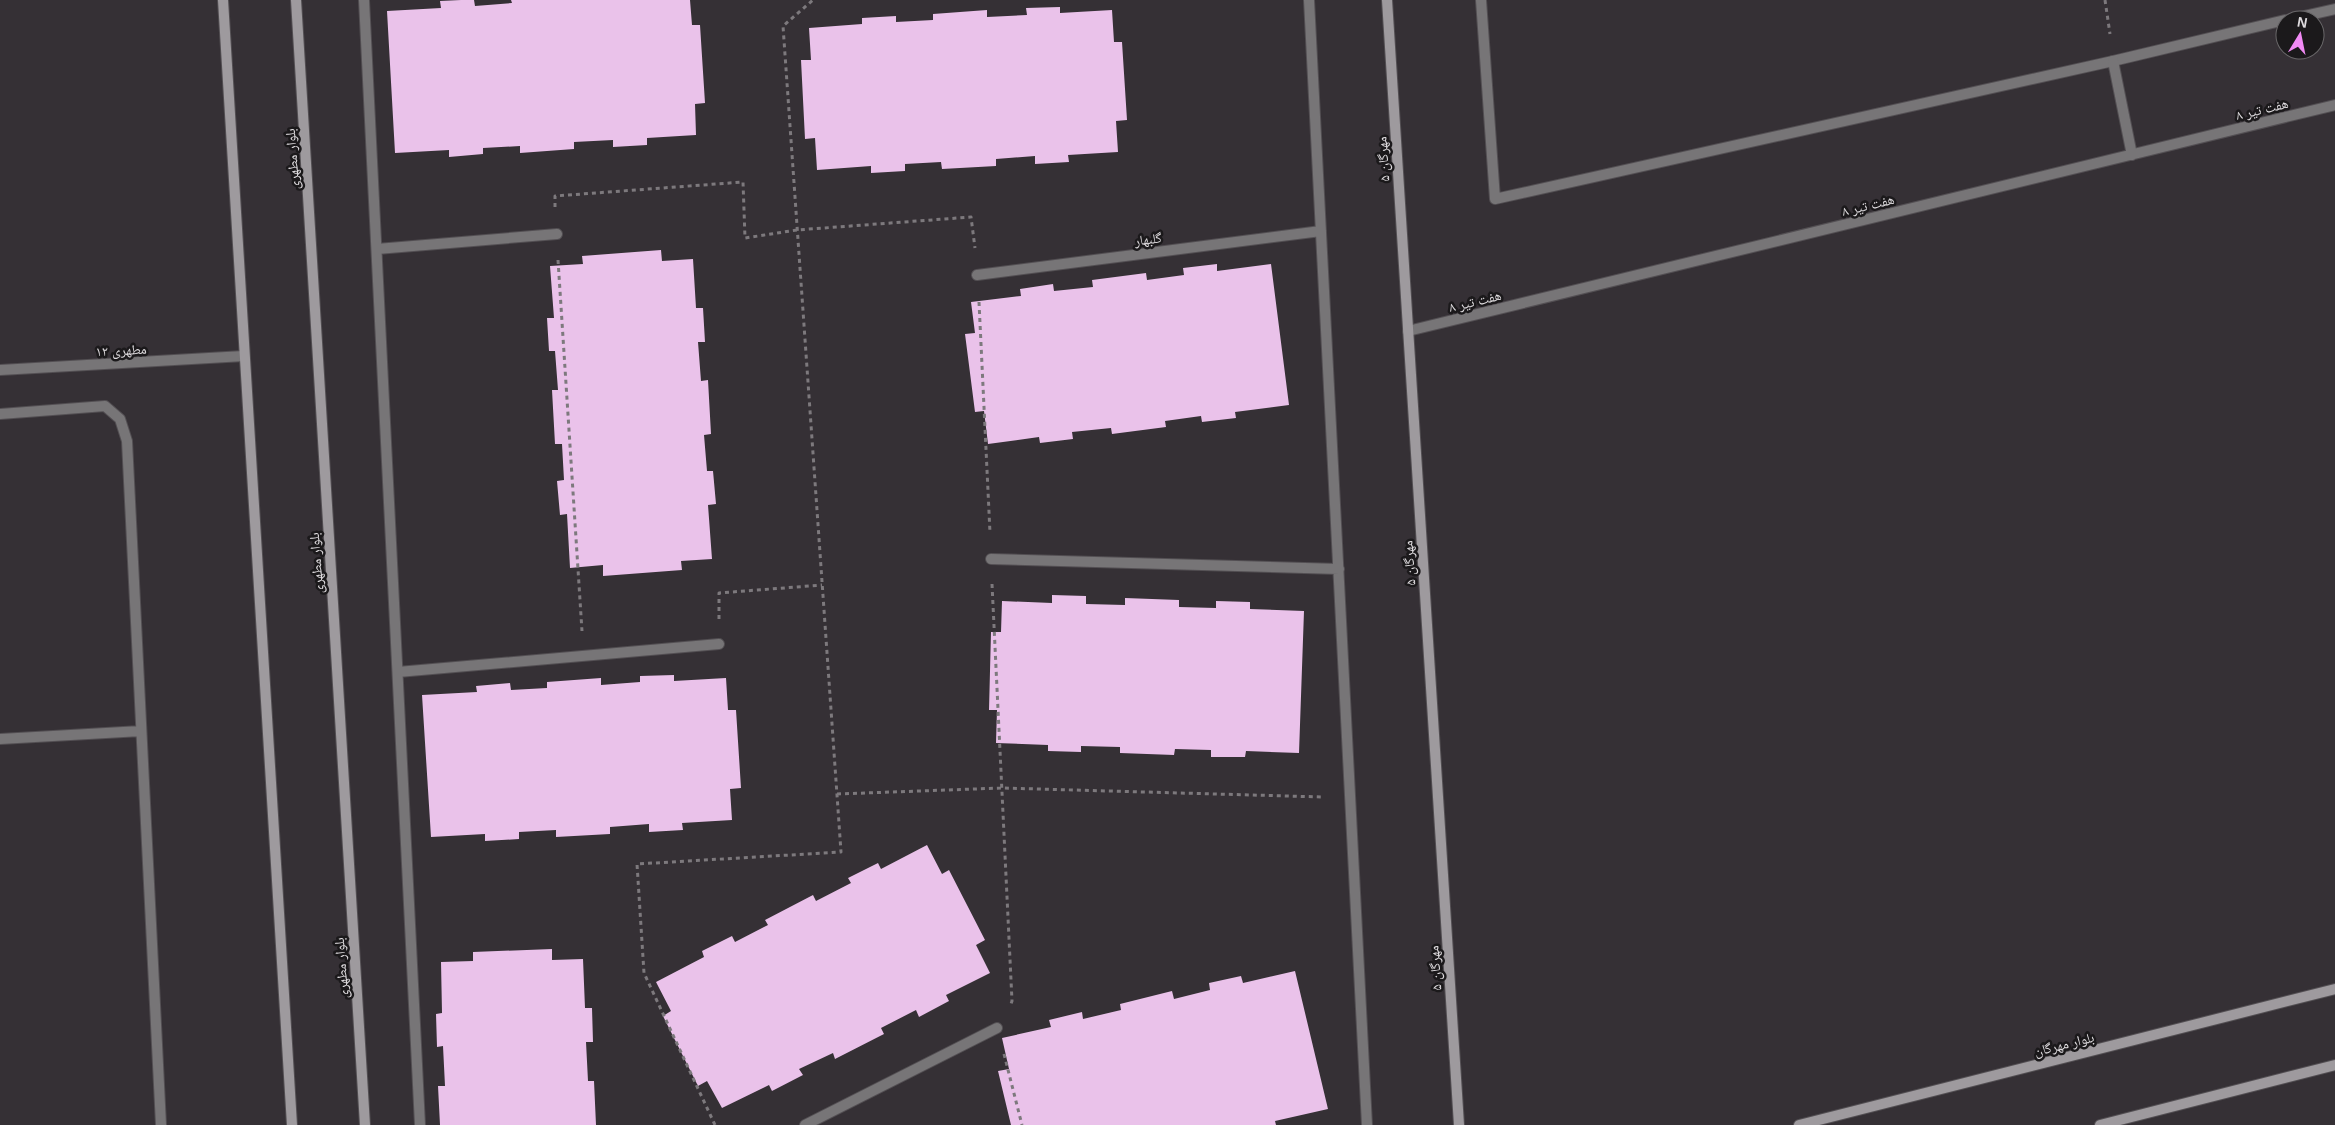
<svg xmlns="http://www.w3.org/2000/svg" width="2335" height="1125" font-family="Arial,'Noto Naskh Arabic',sans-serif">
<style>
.building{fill:#eac2ea}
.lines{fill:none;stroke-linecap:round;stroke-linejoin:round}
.lane-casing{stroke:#534f53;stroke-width:12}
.street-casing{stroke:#534f53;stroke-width:12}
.secondary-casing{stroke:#534f53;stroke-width:12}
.path{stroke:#7d797d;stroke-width:3;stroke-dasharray:4 4;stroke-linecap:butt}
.lane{stroke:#777577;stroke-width:10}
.street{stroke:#777577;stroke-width:10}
.secondary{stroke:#9e9a9e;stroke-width:10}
.labels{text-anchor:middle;stroke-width:5;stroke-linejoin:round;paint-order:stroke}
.street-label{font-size:14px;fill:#dedbde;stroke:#1b191b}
</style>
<rect width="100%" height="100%" fill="#353035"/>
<path class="building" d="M461,0H474L475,6L512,3L511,0H690L692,25H700L705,103L695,104L696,135L647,138V145L613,147V140L574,142V149L520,153V146L483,148V154L449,157V150L395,153L387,11L441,8L440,1Z
M1060,7V13L1112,10L1114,42H1122L1127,120L1116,121L1118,152L1068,155L1069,162L1035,164V156L996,159V166L942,169L941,162L905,164V171L871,173V166L817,170L815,138L805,139L801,60H811L809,28L862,24V18L896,16V22L933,20V14L987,10V17L1027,15L1026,8Z
M661,250L662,261L693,259L696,308H703L705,342H698L701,381L708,380L711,434L704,435L707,471H713L716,504L708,505L712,559L681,561L682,570L603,576V565L570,568L567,514L560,515L557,481L564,480L562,444H555L552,390H558L555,351H549L547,318H554L550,266L583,264L582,256Z
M1217,264V271L1271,264L1289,405L1235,412L1236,418L1202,422L1201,416L1165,421L1166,427L1112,434L1111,428L1072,432L1073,439L1040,443L1039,437L988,444L984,411L975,412L965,334L975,333L971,302L1021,296L1020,289L1053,284L1054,291L1093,287L1092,280L1146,273L1147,280L1184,275L1183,268Z
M1052,595L1086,596V604L1125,605V598L1179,600V607L1216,608V601L1250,602V609L1304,611L1299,753L1246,751L1245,757H1211V750L1175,749L1174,755L1120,753V747L1081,746V752L1048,751V745L996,743L997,710H989L991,632H1001L1002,601L1052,603Z
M674,675V681L726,678L728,710H736L741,788L730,789L732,820L682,823L683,830L649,832V824L610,827V834L556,837V830L519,832V839L485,841V834L431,837L422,695L477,692L476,686L510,683L511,690L547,688V682L601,678V685L640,682V676Z
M927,845L942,874L949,870L985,940L976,945L990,973L946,995L949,1001L919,1017L916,1010L881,1028L884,1034L835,1059L833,1053L799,1069L803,1075L772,1091L769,1085L722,1108L707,1081L698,1086L663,1016L671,1011L656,982L704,957L702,951L732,936L735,942L768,925L765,920L813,895L816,901L851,883L848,878L878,863L881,869Z
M552,949V960L583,959L585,1008H592L593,1042H586L588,1081H594L596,1125H440L438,1086H445L443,1046L437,1047L436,1014L442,1013L441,962L473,961V952Z
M1295,971L1328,1109L1275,1121L1276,1125H1011L998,1071L1009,1069L1002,1038L1051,1027L1049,1020L1082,1012L1083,1019L1121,1010L1120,1004L1172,991L1174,999L1210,990L1209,983L1241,976L1243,983Z"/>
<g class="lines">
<defs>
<path id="lane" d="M1481,0L1495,199L2113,61L2285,20
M2287,20L2335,9
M0,414L105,406L120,419L127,441L161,1125
M0,739L141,731"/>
<path id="street" d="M364,0L420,1125
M1309,0L1367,1125
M2113,61L2132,155
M377,249L557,234
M977,275L1321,231
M1408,331L2335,105
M0,370L244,356
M991,559L1339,569
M398,672L719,644
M805,1125L997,1028"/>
<path id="secondary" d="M223,0L292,1125
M296,0L365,1125
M1387,0L1459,1125
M1799,1125L2335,989
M2100,1125L2335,1065"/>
</defs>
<use href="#lane" class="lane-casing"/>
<use href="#street" class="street-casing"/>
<use href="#secondary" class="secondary-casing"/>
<path class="path" d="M2105,0L2110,34
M555,207V196L743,182L745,238L797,230L971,217L975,248
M558,260L582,631
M979,302L990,533
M992,584L1012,1001L1010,1007
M719,619V593L822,585
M837,794L1002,788L1323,797
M1004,1054L1022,1125
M715,1125L644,973L637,864L841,852L783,26L813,0"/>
<use href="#lane" class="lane"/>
<use href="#street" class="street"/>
<use href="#secondary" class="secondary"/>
</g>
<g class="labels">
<g class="street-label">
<text transform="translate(2262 109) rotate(-14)" y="5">هفت تیر ۸</text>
<text transform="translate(292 159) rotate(-94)" y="5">بلوار مطهری</text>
<text transform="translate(1383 159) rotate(-94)" y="5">مهرگان ۵</text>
<text transform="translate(1868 205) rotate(-14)" y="5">هفت تیر ۸</text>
<text transform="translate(1148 239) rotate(-7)" y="5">گلبهار</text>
<text transform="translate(1475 301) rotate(-14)" y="5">هفت تیر ۸</text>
<text transform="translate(121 350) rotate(-3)" y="5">مطهری ۱۲</text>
<text transform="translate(316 563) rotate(-94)" y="5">بلوار مطهری</text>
<text transform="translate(1409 563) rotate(-94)" y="5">مهرگان ۵</text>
<text transform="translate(341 968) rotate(-94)" y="5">بلوار مطهری</text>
<text transform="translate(1435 968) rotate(-94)" y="5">مهرگان ۵</text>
<text transform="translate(2064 1044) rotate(-14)" y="5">بلوار مهرگان</text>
</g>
</g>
<g transform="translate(2300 35) rotate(10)"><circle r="24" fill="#1b191b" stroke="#696769"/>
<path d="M0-4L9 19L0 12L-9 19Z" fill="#f18af4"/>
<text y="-8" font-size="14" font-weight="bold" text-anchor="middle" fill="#dedbde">N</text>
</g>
</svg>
